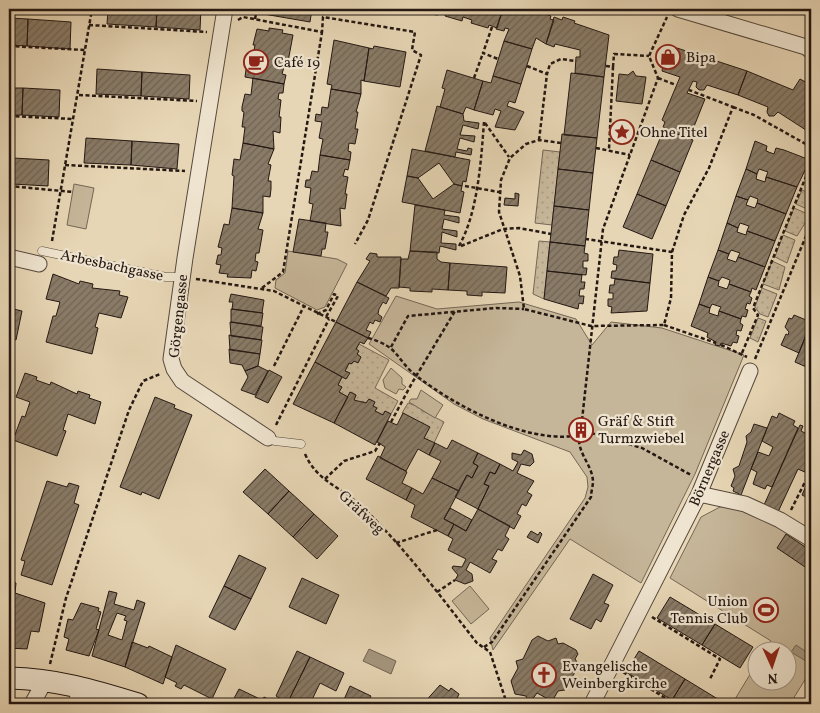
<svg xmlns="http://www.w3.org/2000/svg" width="820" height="713" font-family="Vollkorn,serif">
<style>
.grass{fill:url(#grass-dots);stroke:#756756}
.park{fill:#c6b699;stroke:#756756}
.water{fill:#a5957e;stroke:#716353}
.building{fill:url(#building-hatch);stroke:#241813;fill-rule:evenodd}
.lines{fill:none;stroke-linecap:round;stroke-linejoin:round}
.service-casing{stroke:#55483c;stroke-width:9}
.minor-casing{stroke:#55483c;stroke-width:17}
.secondary-casing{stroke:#241813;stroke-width:23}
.path{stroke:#241813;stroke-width:2.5;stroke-dasharray:4 2.5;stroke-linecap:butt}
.service{stroke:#efe4cf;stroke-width:8}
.minor{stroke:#efe4cf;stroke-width:15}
.secondary{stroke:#efe4cf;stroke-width:21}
.labels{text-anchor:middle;stroke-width:4.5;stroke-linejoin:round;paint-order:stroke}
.poi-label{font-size:15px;fill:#241813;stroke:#efe4cf;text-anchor:start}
.street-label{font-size:15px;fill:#241813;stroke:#efe4cf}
</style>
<defs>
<pattern id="grass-dots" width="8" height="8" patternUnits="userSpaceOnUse" patternTransform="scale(1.25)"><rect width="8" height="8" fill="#c6b699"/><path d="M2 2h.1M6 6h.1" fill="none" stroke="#aa9c83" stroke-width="1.8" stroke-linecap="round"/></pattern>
<pattern id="building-hatch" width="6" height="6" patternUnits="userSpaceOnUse" patternTransform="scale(1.25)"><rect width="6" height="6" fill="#897b67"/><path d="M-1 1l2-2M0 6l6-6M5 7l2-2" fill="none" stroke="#706454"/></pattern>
</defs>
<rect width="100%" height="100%" fill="#e7d6b5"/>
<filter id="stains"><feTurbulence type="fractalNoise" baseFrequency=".004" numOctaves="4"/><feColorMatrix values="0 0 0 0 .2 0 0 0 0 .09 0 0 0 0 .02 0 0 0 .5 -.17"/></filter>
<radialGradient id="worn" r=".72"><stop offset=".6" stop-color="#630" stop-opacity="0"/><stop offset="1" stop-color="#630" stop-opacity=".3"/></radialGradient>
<path class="grass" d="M543,150L560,152L552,225L535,223Z
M811,188V211L796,204L802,190L809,193Z
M794,208L810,215L797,236L785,231Z
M783,235L795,240L787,263L775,257Z
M539,241L550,242L544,299L533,294Z
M772,261L785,267L779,290L763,284Z
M762,288L777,294L768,317L760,314L755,307Z
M758,318L766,321L758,342L750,338Z
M359,344L389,360L375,388L398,401L391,414L385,411L383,415L375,411L377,408L373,406L375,402L369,399L366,403L362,401L361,403L354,400L356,395L351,392L348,397L339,392L342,387L338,385L342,377L346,379L349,373L345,371L349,363L352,364L354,361L358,362L361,357L357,354L359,351L356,349Z
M408,403L422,408L421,410L444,422L434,443L424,438L429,427L402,413Z"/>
<path class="park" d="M74,184L94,188L86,229L67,225Z
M288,251L337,259L347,264L325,307L317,310L275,288L276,280L285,273Z
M396,296L437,309L519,302L576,319L592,345L611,322L662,328L744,355L695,474L641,583L570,539L493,650L490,638L585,498L588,487L587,477L570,452L483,419L454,404L369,344Z
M391,368L402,378V384L406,387L403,390L399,389L396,394L385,388L383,380Z
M421,390L443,405L435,418L409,402L411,399H417Z
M731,506L773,522L775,526L782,527L811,545V670L790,704H732L757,663L758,680H788V650H765L771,641L670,578L701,517L720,507Z
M470,586L489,609L471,624L452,601Z"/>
<path class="water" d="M796,645L811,655L809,663L791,652Z
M369,649L396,661L391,674L363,661Z"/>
<path class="building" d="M108,9H157L156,27L107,24Z
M157,9H201L200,30L156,27Z
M259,9H312L310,22L258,13Z
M403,9H439L438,15L403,11Z
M439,9H503L497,28L489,25L488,28L471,23L472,20L463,17L462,21L445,16L446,12Z
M503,9H538L540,10V12L551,16L550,19L554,20L546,44L536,38L532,49L504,41L509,29L505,28L504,31L496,29Z
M554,17L562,20L563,17L575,21L574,23L609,35L604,77L575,73L576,57H580V50L555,44L554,47L546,44Z
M9,18L28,19L27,46L9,45Z
M28,19L71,22L70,49L27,46Z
M269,28L283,30L282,33L293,35L287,67H284L282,74L286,75L284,84L245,77L248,55L253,56L255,45H253L257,29L269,31Z
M334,40L369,48L364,81L361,80V94L331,89L332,85L327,84Z
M504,41L532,49L521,84L493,76Z
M374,46L406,52L400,87L364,81L369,48L373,49Z
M666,48L676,51L677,48L747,71L738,95L707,85L704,90H699L696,87L697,82L693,81L687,93L705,99L689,139L663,127L665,122L662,120L680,77L662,71Z
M97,69L142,72L141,96L96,94Z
M447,70L483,81L474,110L466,107L463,114L440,107L445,89L442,88Z
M633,71L636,76L646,77L642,104L616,101L619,74L628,75Z
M747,71L793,90L800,79L811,85V98L808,103L811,105V130L809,132L778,112L774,116H769L767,112L768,107L738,95Z
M142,72L190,75L189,99L141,96Z
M571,73L604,77L597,138L564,135Z
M493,76L521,84L515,103L509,101L507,106L524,112L515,130L495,127L501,111L495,109L493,115L474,110L483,81L491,83Z
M253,78L284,84L283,93H279L278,99L281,100L279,117H281L280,133L273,131L274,149L243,143L245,127H242L244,112L242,111V107L245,94L251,95Z
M9,88H23L22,115H9Z
M23,88L60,90L59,117L22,115Z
M331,89L361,94L356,112H358L355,129H358L355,144L349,143L348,151L351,152L350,160L320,155L323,139L319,138L322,122L315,121L316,114L321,115L322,107L328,108Z
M437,106L463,114L464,121L479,123L478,129L463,125L460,135L475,136L474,142L460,138L457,149L467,151L468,148L472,149L471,155L456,152L455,157L425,151Z
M664,129L693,140L680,172L651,160Z
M562,134L597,138L593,173L558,169Z
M86,138L132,141L131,165L84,163Z
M132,141L179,144L177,169L131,165Z
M755,141L767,146L766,151L774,154L776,148L784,150L810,160L797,187L766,177L768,172L759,169L757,174L746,169Z
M243,143L274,149L268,164L271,165L268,181H271V189L270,197L263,196V213L232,208L234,176L232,175L234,159L240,160Z
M412,149L470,160L466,182L463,181L462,186L454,184L439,163L418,178L407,176Z
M320,155L350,160L348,170L345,169L343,176L348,177L345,194H347L345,209L340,208L341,226L310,221L313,204L309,203L311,188L305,187L306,180H310L312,171L318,172Z
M9,157L13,158L12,184H9Z
M13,158L49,160L48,186L12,184Z
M651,160L680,172L666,206L637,194Z
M558,169L593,173L589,210L554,206Z
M746,169L757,174L756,179L765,182L766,177L797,187L786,214L757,203L758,199L750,196L748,200L736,196Z
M407,176L418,178L433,199L454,184L462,186L461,191L464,192L460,213L402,202Z
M515,193L519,194L518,206L504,205L505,198L515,199Z
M637,194L666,206L652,239L623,227Z
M736,196L748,200L746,205L755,208L757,203L786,214L775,241L747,231L749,226L740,223L738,228L727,223Z
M415,205L445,210L444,215L459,217V223L444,219L442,229L457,231V237L442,232L441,243L456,244V250L440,246L439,253L410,251Z
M554,206L589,210L585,246L550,242Z
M232,208L263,213L258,229L263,230L259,253H256L255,261L258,262L256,271L252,270L251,278L227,277L228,274L219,273L221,265L216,264L218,255H221L222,248L218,247L224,224L229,225Z
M299,219L326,223L325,232H328L325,249H322L321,256L293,252Z
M727,223L738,228L737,232L746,235L747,231L775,241L765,267L738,257L740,253L731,250L729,254L718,250Z
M550,242L585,246L584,253L588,254V261H583V268H587L586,275L547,271Z
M619,250L653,254L650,283L611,278L612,271H616L617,265L613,264L614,257H618Z
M718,250L729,254L727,259L736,262L738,257L765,267L756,290L752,288L751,292L729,284L730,280L722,277L719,281L708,277Z
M410,251L437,252V259L441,262L450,263L448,290L432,289V292L410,291V288L399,287L401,259H408Z
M370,253L377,254V257H401L399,288H391L386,296L357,282L370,261L366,259Z
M450,263L507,267L505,293L482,292V296L467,295V291L448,290Z
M547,271L582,275L581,282H585L584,289H580L579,296H584L583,304L579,303L578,309L544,299Z
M53,274L79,284L80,281L93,284L92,288L120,291L119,295L128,297L121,318L99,313L95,327L98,328L92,354L46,342L53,316H56L60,302L46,299Z
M708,277L719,281L718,286L727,289L729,284L751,292L749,296L752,298L750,304L747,303L745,309L748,310L746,317L742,316L741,319L719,311L721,307L712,304L710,308L699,304Z
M615,279L650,283L647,311L611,313L612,307L608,306V299H613V293H609L610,285H614Z
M357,282L389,298L386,304L383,302L379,309L378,314L382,317L380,322L375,320L373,324L370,322L366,330L371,332L368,338L336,322Z
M231,294L264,300L262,313L232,309L233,302H229Z
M699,304L710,308L709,313L718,316L719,311L741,319L740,323L743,325L741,331L737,330L736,335L739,336L737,343L733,342L731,346L721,343L720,346L715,345L716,342L707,337L708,333L691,326Z
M9,308L22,311L16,340L9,338Z
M231,309L263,313L261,326L231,322Z
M794,315L811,322L799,353L781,345L786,334L788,335L789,332L785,327L789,318L792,319Z
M230,322L263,327L261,340L231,336Z
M336,322L368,338L364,344L360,342L356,349L359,351L357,354L361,357L358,363L354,361L351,364L349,363L345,371L350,373L346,379L315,362Z
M811,323V369L795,362Z
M229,335L262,340L260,354L230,350Z
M229,349L260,354L258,366L245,371L242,365L230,363Z
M315,362L342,377L338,385L342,387L339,392L348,397L334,423L293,404Z
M258,366L268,371L255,395L241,390L248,377L245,371Z
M269,370L282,377L268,403L255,397Z
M25,373L37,377L36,380L50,385L51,382L77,394L78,391L90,395L89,398L101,402L95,424L68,414L63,430L66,431L57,456L13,440L22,416L25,417L30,402L16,397Z
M350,392L356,395L354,400L366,403L369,399L375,402L373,406L377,408L375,411L383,415L385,411L391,414L375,445L334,423Z
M155,397L175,405L174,408L192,415L159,499L142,492L141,495L120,487Z
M403,413L430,427L424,438L435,443L429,455L418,449L406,471L380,458L385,447L377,442L388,421L397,425Z
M779,413L795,421L793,425L798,428L772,487L767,485L765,489L753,484L757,472L751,469L758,452L769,456L773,447L762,441L772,416L777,418Z
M754,424L767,428L741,495L733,491L734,488L731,486L735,476L733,469L739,466L747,442L746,436L751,432Z
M575.5 430a5.5 5.5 0 1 1 11 0a5.5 5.5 0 1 1-11 0Z
M800,425L803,426L801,431L811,436V507L807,505L810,499L802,495L809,479L805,477L807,473L798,469L778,512L764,505Z
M452,440L478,453L473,463L478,466L472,478L467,475L459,491L432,478L441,461L429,455L435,443L447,449Z
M524,450L532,454L534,462L530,466L521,464L517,473L534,481L527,492L532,495L526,506L522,504L517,514L521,516L514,529L478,509L489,486L484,484L490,472L495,474L500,464L513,471L518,462L512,459V453L521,455Z
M478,453L500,464L495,474L490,472L484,484L489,486L478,509L455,497L467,475L472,478L478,466L473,463Z
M378,456L407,472L402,483L412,488L406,500L366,479Z
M265,469L289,491L268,514L243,492Z
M432,478L459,491L444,519L454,524L448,536L411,517L415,505L406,500L412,488L423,494Z
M47,481L67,487L69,483L79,486L74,503L79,505L52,585L21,575L25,561L21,560Z
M289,491L314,514L293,537L268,514Z
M450,508L472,520L466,531L444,519Z
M478,509L510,526L505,536L509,539L502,551L498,549L492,559L497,561L490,573L470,562L466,570L472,574L473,581L465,584L455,580L458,575L452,568L453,566L462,567L466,559L448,550L453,539L448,536L454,524L466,531Z
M314,514L338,536L317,559L293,537Z
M531,531L538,535L540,532L542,534L538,543L527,537Z
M786,534L811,551V571L777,548Z
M239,555L266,568L251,599L224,586Z
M593,574L613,585L604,603L609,605L601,622L596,619L591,629L570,619Z
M302,578L339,595L326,624L289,607Z
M9,580L16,583L15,593L45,603L39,632L31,631L27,649L9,648Z
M224,586L251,599L235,630L209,617Z
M109,591L117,593L114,604L134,610L137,600L145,603L125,667L92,656ZM117,613L126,616L124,620L127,621L122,640L108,635Z
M670,597L715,624L702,645L657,618Z
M81,603L99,608L98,611L101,612L96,629L99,630L89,656L66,650L69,639L64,637L68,619L73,620Z
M715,624L753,647L740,668L702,645Z
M538,636L548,641L556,638L558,644L563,643L576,650L578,654L575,659L579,665L565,690L558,691L554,698L550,700L537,693L529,704L526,696L515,694L511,681L518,668L516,661L523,659L532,640Z
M132,642L148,648L149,646L172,657L163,684L125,667Z
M176,645L226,669L212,699L184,685L181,689L175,686L177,683L165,677Z
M297,651L310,657L287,704H231L239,689L262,700L264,697L274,702L280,701L281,699L276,696Z
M639,651L685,679L672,700L626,672Z
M310,657L344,673L336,691L320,683L310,704H287Z
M685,679L721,701L719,704H679L672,700Z
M440,685L449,691L451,688L459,694L456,701L460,704H423Z
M350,686L371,696L367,704H342Z"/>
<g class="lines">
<defs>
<path id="service" d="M42,251L166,277H182
M268,438L275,441L301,444
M70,704L80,689"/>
<path id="minor" d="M225,9L185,258L171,359L174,369L182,381L268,438
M678,9L806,47L811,51
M9,257L39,264
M699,494L745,504L780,520L811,539
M32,704L46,679
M592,704L699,494L750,371"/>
<path id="secondary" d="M9,678C56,679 93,690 138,704"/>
</defs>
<use href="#service" class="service-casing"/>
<use href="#minor" class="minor-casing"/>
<use href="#secondary" class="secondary-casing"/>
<path class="path" d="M255,19L257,9
M238,20L243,17L322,32L323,17L415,32L412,50L421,55L368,220L355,244
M89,25L207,32
M492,27L483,53L498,59
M9,46L85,50
M527,66L547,74
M606,66L613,67L609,149
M613,67L614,54L649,56
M474,78L483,53
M658,78L676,85
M79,95L197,101
M733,107L754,115L811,147
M9,116L74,119
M485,123L509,157
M539,140L547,74L550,64L561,59L575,61
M561,143L539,140L526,144L510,158L501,180L499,212L520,276L524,309L591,326L664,325L671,298L672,252L586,239
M596,148L630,155
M65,165L185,171
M9,186L73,192
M465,186L499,192
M52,241L92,9
M459,246C478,212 481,161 484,122
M461,246L503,229L519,228L551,234
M672,252L684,215L709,168L733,107L689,90
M196,279L274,291L336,322
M262,288L283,272L322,32
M317,314L326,310L334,294L338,296L326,317
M664,325L716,343
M368,338C401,347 395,360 418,377C457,407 524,442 574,436
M721,345L747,357
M391,347L408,316L496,308L524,309
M742,353L758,315L753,308L811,164
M755,359L811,224
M274,366L304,306
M582,420L603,229L658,78L649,56L667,17
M571 430a10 10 0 1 1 20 0a10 10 0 1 1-20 0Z
M391,422L412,383L455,311
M276,425L329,319
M591,433L642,448L691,475
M305,454C317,481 339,486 360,505C404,546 440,596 477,643L490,652L507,704
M325,479L344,461L375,451L380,443
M791,510L807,478
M396,543L437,530
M437,592L455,580
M652,617L720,659L710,679
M484,647L492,642L591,497C591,492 593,486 593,481C592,465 579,455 579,439
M50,664L66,598L129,410L143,381L160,374
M623,672L675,704"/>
<use href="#service" class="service"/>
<use href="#minor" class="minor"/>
<use href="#secondary" class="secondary"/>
</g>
<defs>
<symbol id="shop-ring" viewBox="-11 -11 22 22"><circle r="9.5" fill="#efe4cf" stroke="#8f2418" stroke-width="1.5"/><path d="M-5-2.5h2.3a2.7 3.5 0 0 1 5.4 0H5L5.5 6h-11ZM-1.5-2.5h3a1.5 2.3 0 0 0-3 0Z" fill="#8f2418"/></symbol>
<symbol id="cafe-ring" viewBox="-11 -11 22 22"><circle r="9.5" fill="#efe4cf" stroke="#8f2418" stroke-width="1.5"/><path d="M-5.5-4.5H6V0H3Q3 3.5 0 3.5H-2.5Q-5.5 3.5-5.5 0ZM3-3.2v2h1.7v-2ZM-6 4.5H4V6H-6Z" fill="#8f2418"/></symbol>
<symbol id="sight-ring" viewBox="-11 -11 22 22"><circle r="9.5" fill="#efe4cf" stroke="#8f2418" stroke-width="1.5"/><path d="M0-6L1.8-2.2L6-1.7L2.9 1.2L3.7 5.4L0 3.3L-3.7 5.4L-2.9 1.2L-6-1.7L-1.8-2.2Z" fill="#8f2418"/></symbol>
<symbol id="building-ring" viewBox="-11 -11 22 22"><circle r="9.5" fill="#efe4cf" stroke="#8f2418" stroke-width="1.5"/><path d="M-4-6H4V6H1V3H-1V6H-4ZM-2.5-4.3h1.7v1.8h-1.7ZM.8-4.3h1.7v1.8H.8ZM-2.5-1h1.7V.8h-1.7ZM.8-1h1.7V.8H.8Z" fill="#8f2418"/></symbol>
<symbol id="stadium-ring" viewBox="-11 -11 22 22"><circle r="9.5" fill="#efe4cf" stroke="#8f2418" stroke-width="1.5"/><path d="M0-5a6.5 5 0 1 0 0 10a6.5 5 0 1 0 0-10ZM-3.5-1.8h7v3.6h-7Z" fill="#8f2418"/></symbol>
<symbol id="church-ring" viewBox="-11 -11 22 22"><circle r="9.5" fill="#efe4cf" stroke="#8f2418" stroke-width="1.5"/><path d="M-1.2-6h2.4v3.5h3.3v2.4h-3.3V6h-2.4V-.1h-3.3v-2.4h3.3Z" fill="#8f2418"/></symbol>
</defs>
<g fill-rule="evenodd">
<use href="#shop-ring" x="654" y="43" width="28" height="28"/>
<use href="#cafe-ring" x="242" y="48" width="28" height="28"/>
<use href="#sight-ring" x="608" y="118" width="28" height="28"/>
<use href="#building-ring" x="567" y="416" width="28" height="28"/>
<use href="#stadium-ring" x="752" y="596" width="28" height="28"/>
<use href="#church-ring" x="530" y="661" width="28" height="28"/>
</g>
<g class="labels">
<g class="poi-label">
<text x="686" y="62">Bipa</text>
<text x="274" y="67">Café 19</text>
<text x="640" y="137">Ohne Titel</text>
<text x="598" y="426">Gräf &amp; Stift<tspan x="598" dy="17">Turmzwiebel</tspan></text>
<text x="748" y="606" text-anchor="end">Union<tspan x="748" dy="17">Tennis Club</tspan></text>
<text x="562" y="671">Evangelische<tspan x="562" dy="17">Weinbergkirche</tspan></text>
</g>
<g class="street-label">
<text transform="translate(112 265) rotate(12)" y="5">Arbesbachgasse</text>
<text transform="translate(178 316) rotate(-84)" y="5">Görgengasse</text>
<text transform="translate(709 468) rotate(-67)" y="5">Börnergasse</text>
<text transform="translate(362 512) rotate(43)" y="5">Gräfweg</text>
</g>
</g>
<rect width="820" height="713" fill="none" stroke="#e7d6b5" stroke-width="30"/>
<rect x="10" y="10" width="800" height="693" fill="none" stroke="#241813" stroke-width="2.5"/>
<rect x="15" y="15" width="790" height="683" fill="none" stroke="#241813"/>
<g transform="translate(772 666) rotate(177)"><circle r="24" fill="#efe4cf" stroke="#9e9284"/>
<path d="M0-4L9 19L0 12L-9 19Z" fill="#8f2418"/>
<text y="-8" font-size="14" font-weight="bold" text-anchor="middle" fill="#241813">N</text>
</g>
<rect width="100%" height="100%" filter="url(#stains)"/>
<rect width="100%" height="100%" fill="url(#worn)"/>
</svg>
